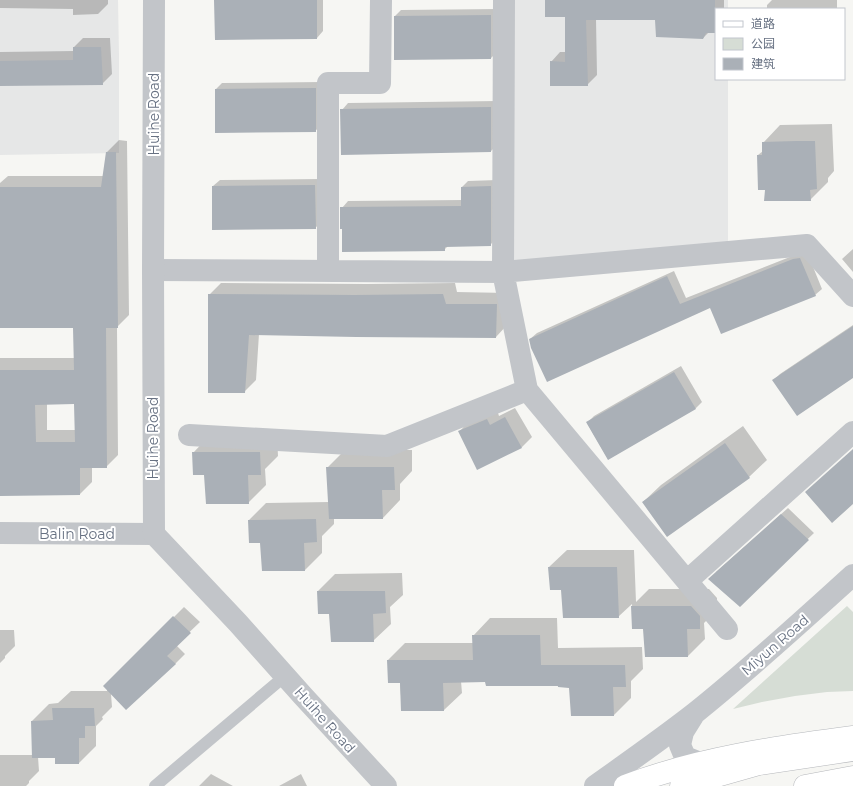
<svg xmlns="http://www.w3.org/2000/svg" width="853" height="786" font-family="Montserrat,'Noto Sans SC',sans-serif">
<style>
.built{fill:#e6e7e7}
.green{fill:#d6ddd5}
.shadow{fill:#0003;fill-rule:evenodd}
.building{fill:#aab0b7;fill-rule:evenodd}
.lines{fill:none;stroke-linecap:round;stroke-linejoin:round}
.primary-casing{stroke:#b5b8bc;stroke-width:23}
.trunk-casing{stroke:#b5b7bb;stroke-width:23}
.service{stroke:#c2c5c9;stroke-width:12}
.minor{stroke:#c2c5c9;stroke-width:22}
.tertiary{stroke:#c2c5c9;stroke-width:22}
.primary{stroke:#fff;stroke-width:22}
.trunk{stroke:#fff;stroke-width:22}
.labels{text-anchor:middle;stroke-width:4;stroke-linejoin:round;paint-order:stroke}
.street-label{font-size:14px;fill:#677182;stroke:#fff}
</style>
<rect width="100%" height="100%" fill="#f6f6f3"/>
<path class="built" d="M0,0H118L119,55V153L0,155Z
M513,0H728V9H716V79H728V243L512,261Z"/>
<path class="green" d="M847,606L853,612V691L827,692L795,696L762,702L733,709Z"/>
<path class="shadow" d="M0,0H108V4L98,14L73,15V9L0,8Z
M215,0H323V31L317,38Z
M547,0H724V9H716V30L715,32H709L703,38L656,19H596L597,75L587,85L551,62L560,52H566V16Z
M772,0H837V9H767V5Z
M498,9L497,52L491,58L395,16L401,10Z
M83,38H110L112,74L102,84L0,85V52L74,51V47Z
M322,82V125L315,131L216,89L222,83Z
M497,101V145L491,151L342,110L348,103Z
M832,124L834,171L828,178V182L810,200L766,189L758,155L763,151V143L780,125Z
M119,140L127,141L129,315L117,327L118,455L106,467H92V482L80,494L0,495V358H75L74,327H0V183L8,176H104L107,152ZM75,403V430H47V404Z
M321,179L322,222L315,228L213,186L220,180Z
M497,180V238L490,245L448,246L444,250L343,228L342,208L348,201L462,200V187L468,181Z
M853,249V272L842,259Z
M807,252L822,289L815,295L711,306L530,339L537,333L674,271L686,298L800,253Z
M221,283L367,284L455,283L457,292L508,293L507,325L496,337L259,334L256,380L244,392L209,295Z
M853,325V377L774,380L780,374Z
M681,366L702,402L696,408L608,459L587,423L594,416Z
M515,408L532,437L522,447L477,468L460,431L469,421L497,410L499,416Z
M743,426L767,460L749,477L643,502L661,485Z
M210,435H277L278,456L265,469L266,485L248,503L205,475L193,453Z
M345,450H412V471L400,484V500L383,518H334V524L322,536V553L305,570L261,542L249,520L266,503L329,502L327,468Z
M788,508L814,533L739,605L716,572Z
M567,550H634L636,602L649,589H709L717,598V610L704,623L705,639L688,656L644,628H633L632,604L618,617L562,589L549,567Z
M402,573L403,595L390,607L391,624L373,641L330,613L318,591L335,574Z
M184,607L200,622L176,645L185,654L175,664L111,694L112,707L102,717L103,719L96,726V746L79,763L55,757H38L39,771L29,781V783L26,786H0V755H33L32,721L49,704L58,703L71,691H107V684Z
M490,618H557L558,648L642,647L643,669L631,681V698L614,715L570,687L486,681H461L462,693L444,710H402L400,682L388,660L405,643H473V636Z
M0,630H14L15,646L5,656V658L0,663Z
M211,774L233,786H199Z
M301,774L307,786H279Z"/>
<path class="building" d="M214,0H317V39L215,40Z
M545,0H715V33H706L703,39L656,37L655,20H586L588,86H550V61L565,62V17H545Z
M491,15V59L394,60V16Z
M73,47H101L103,85L0,86V61L73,60Z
M316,88V132L215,133V89Z
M491,107V152L341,155L340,109Z
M796,141H815L817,189L810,190L811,201H764L765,190H758L757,155H762V142Z
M106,152H116L118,328H106L107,468H80V495L0,496V370H74L73,328H0V187H101ZM74,404L75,442H36L35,405Z
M315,185L316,229L212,230V186Z
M491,186V246L445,247V251L342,252V229H340V207L461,206V187Z
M800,258L816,296L721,334L710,308L547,382L531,348L529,339L667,276L680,304L793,259Z
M208,294L355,295L443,294L446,304H497L496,338L356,337L249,335L245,393H208Z
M853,326V378L797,416L772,380Z
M674,372L696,409L608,460L586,422Z
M505,417L522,448L477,470L458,431L487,419L490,425Z
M725,443L750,478L667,537L642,502Z
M853,449V504L832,523L805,492Z
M192,452H260L261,475H248L249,504H206L204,475H193Z
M326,467H394L395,490H382L383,519H329Z
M781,514L809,540L740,607L708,579Z
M316,519L317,542L304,543L305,571H262L260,543H249L248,520Z
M548,567H617L619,618H563L561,590H550Z
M317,591H385L386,613L373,614L374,642H331L329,614H318Z
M631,606H691L700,616V629H687L688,657H645L643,629H632Z
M173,616L191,633L167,656L176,664L126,710L103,686Z
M472,635H540L541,665H625L626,687H613L614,716H571L569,688L558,687V686H486L485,682L443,683L444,711H401L400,683H388L387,660H473Z
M52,708H94L95,726H85V738H79V764H55V758H32L31,721L53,720Z"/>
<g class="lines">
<defs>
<path id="primary" d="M625,786C698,758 776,747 853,737"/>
<path id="trunk" d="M681,786L759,764L853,750
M805,786L853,777"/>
</defs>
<use href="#primary" class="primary-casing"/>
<use href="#trunk" class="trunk-casing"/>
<path class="service" d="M155,786L285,676"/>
<path class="minor" d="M504,0L503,272L807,245L853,296
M153,270L503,272L527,390L727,629
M328,271V83H380L381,0
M189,435L387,446L527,390
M0,533L154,534
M687,581L853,432"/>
<path class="tertiary" d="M154,0L153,270L154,534L238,623L303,696L386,786
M693,716L683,732L680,745L685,757L700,763
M595,786C629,762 663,738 695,713C750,669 801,622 853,575"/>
<use href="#primary" class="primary"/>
<use href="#trunk" class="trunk"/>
</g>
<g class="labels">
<g class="street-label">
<text transform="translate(154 114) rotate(-90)" y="5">Huihe Road</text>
<text transform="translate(153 438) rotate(-90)" y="5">Huihe Road</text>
<text x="77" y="539">Balin Road</text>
<text transform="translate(775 645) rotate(-41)" y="5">Miyun Road</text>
<text transform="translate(325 720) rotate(48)" y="5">Huihe Road</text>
</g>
</g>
<rect x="715" y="8" width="130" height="72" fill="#ffffff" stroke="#c2c6cd"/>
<rect x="723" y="21" width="20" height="6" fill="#ffffff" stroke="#c2c6cd"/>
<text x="751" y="28" font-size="12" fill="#677182">道路</text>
<rect x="723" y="38" width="20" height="12" fill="#d6ddd5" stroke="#c2c6cd"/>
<text x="751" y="48" font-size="12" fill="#677182">公园</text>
<rect x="723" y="58" width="20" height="12" fill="#aab0b7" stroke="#c2c6cd"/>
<text x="751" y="68" font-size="12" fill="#677182">建筑</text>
</svg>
